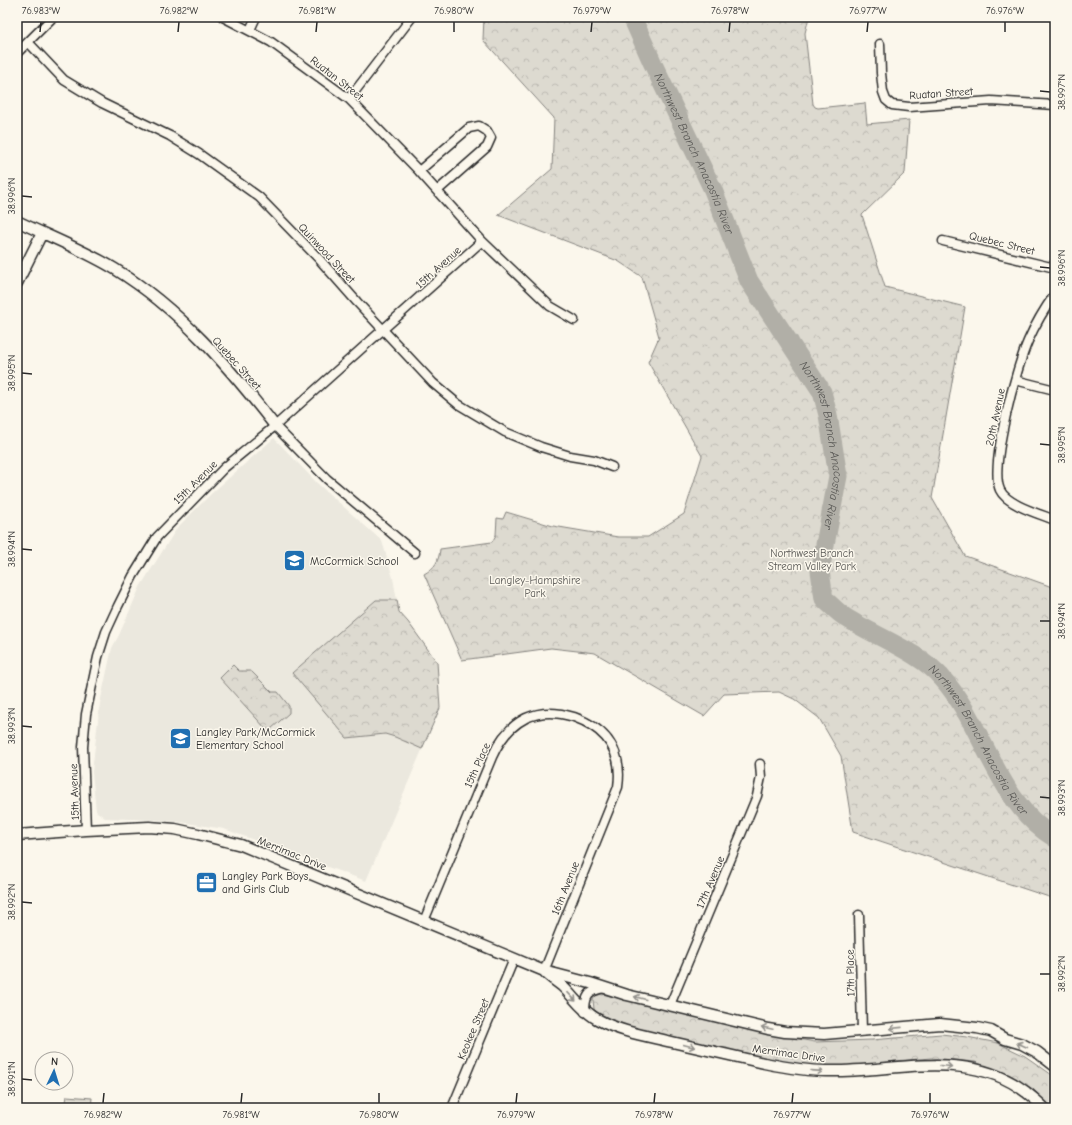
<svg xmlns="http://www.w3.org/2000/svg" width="1072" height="1125" font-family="'Comic Neue',sans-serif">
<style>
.built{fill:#ebe8de}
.forest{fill:url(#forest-crowns);stroke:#84827e}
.garden{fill:#dddad0;stroke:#84827e}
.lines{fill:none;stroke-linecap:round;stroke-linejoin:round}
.river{stroke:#b1afa7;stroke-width:19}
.minor-casing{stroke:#2b2b2b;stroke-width:11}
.tertiary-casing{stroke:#2b2b2b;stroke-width:13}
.minor{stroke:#fbf7ec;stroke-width:8}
.tertiary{stroke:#fbf7ec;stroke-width:10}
.oneway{stroke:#93918c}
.ticks{fill:none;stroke:#2b2b2b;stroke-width:1.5}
.labels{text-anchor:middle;stroke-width:3;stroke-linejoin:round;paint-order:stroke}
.street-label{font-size:11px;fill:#2b2b2b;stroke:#fbf7ec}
.park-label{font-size:11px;fill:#585754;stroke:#fbf7ec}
.poi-label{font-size:11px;fill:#2b2b2b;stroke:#fbf7ec;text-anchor:start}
.water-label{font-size:12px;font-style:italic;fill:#5a5956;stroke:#fbf7ec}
.neatline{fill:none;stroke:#2b2b2b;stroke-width:1.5}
.ticks-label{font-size:10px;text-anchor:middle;fill:#2b2b2b}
</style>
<defs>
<pattern id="forest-crowns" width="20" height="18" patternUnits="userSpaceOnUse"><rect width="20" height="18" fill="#dddad0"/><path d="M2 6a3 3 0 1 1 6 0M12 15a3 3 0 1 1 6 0" fill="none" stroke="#bebbb3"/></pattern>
</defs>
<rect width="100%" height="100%" fill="#fbf7ec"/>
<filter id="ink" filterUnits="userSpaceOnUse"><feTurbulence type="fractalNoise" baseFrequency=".025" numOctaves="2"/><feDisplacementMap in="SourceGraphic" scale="8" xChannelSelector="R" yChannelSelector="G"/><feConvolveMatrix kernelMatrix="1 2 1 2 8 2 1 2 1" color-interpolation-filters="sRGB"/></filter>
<g filter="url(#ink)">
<path class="built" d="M274,438L317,483L382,541L393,578L399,612L408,622L437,662L440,708L366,881L224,829L187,823L155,820L105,818L96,811L92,772L100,703L112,648L119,635L140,587L177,528L212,493Z"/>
<path class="forest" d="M484,17H809L805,33L813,104L815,107L818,108L865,103L867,124L909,120L905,173L862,215L885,287L965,307L932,498L965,556L1055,588V899L853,832L841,756L819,718L794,699L779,692L724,694L704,716L595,653L551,648L462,660L424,574C435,568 439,561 440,549L492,542L496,535L497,518L503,519L506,512L553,526L618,537H648L684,514L702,456L648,362L659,337L642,277L618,261L498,215L552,169L554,118L483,40Z
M376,600H397L399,612L408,622L437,662L440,708L422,749L395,737L385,734L347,738L292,673Z
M233,665L239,671H251L272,692H278L289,706V713L271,729H266L220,678Z
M602,994L687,1015L793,1038L815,1042L872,1040L941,1034L967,1037L998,1043L1025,1056L1055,1077V1108H1052L1033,1089L1001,1072L975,1062L931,1058L895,1061L862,1066L835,1067L792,1064L681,1040L621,1025L602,1017L594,1009L593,1000L595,996Z"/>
<path class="garden" d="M67,1096L92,1098L91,1108H65Z"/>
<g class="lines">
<path class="river" id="s1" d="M632,17L653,64L713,190L749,281L822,392L828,415L838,476L820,571L824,599C831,605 837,612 845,617C874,636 920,652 942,678C985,726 997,804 1055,838"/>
<defs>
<path id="minor" d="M223,17L271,42L349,99L419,171L482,241L550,306L574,320
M250,30L256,17
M28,42L64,80L102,103L170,136L199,154L259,197L320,260L357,302L433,383L458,404L505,432L541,447L570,456L594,460L612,467
M880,44L881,73L883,92L886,100L892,105L909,107L991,101L1055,105
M17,53L53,17
M349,99L412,17
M419,171L469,128L479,126L487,131L491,138L487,147L437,191
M943,241L1055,268
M1055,294C1045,308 1035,325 1028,341C1017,366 989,466 1000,490C1007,505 1040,514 1055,520
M1015,380L1055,390
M275,426L327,479L415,553
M86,830L83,747L86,714L98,657L106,632L118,606L133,576L157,537L224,468L275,426L482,241
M859,915L862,1031
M424,921L492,757C499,741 510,726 526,718C541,711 558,712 574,717C607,729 623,752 618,787L544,971
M670,1005L757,796L761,777L760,764
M585,1012C585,996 588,991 604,988
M452,1108L514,959"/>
<path id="tertiary" d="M17,221C50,237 84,250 115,269C180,309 229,367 275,426
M17,283L42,233
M17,835L86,830L149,827L175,829L198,834L241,845L544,971L590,983L627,995L768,1029L785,1032L824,1034L940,1024L977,1028L991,1031L1005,1039L1022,1044L1037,1052L1055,1066
M544,971C549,977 556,981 562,986C575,998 581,1010 597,1019C620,1032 647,1036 672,1042C702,1049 733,1056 764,1063C784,1067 805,1071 826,1071C893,1073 968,1047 1026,1092C1032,1097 1039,1102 1044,1108"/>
</defs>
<use href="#minor" class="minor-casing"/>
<use href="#tertiary" class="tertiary-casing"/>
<use href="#minor" class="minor"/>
<use href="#tertiary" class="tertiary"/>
</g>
<defs><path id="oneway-shaft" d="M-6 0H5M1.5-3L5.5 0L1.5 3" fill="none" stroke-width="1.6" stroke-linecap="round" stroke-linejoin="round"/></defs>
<g class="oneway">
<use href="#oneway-shaft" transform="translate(572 997) rotate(47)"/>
<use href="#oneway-shaft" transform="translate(640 998) rotate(-166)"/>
<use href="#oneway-shaft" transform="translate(767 1028) rotate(-168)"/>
<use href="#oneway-shaft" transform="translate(896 1028) rotate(174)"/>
<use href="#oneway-shaft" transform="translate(1022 1045) rotate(-156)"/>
<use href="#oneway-shaft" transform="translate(689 1046) rotate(14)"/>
<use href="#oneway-shaft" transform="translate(946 1066) rotate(5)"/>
<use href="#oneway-shaft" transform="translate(817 1071) rotate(4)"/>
</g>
</g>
<path class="ticks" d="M40,32L41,22M178,32L179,22M316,32L317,22M454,32V22M591,32L592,22M729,32L730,22M867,32L868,22M1005,32V22M1040,91L1050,92M22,196L32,197M1040,267L1050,268M22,373L32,374M1040,444L1050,445M22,549L32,550M1040,621H1050M22,726L32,727M1040,797L1050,798M22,902L32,903M1040,974H1050M22,1079L32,1080M103,1103L104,1093M241,1103L242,1093M379,1103V1093M516,1103L517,1093M654,1103L655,1093M792,1103L793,1093M930,1103V1093"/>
<defs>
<symbol id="school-square" viewBox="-11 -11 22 22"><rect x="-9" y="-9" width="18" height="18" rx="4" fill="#1f6fb2" stroke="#fbf7ec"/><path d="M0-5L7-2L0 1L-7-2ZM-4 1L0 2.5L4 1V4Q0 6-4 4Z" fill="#fff"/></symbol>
<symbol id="office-square" viewBox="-11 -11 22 22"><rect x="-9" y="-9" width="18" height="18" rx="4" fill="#1f6fb2" stroke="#fbf7ec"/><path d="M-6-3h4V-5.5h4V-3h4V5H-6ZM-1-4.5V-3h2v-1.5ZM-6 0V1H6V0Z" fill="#fff"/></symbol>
</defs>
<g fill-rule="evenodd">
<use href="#school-square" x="282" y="548" width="25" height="25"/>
<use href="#school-square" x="168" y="726" width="25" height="25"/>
<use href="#office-square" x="194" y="870" width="25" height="25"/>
</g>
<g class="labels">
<g class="street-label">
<text transform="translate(337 78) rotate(38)" y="4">Ruatan Street</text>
<text transform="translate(941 93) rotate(-4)" y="4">Ruatan Street</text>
<text transform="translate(1002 243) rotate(14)" y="4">Quebec Street</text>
<text transform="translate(327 253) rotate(47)" y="4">Quinwood Street</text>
<text transform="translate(438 267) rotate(-42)" y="4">15th Avenue</text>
<text transform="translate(237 363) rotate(48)" y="4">Quebec Street</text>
<text transform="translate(995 417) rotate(-78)" y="4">20th Avenue</text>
<text transform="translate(195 482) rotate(-45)" y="4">15th Avenue</text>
<text transform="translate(477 765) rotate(-66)" y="4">15th Place</text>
<text transform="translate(74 792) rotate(-92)" y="4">15th Avenue</text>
<text transform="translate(292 853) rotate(22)" y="4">Merrimac Drive</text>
<text transform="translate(710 882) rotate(-67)" y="4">17th Avenue</text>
<text transform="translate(565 888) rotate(-68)" y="4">16th Avenue</text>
<text transform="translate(850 973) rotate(-91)" y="4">17th Place</text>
<text transform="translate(473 1029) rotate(-67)" y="4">Keokee Street</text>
<text transform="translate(789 1053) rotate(8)" y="4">Merrimac Drive</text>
</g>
<g class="park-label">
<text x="812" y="557">Northwest Branch<tspan x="812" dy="13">Stream Valley Park</tspan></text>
<text x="535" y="584">Langley-Hampshire<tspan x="535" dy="13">Park</tspan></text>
</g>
<g class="poi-label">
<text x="310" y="565">McCormick School</text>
<text x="196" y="736">Langley Park/McCormick<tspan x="196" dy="13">Elementary School</tspan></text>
<text x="222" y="880">Langley Park Boys<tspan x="222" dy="13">and Girls Club</tspan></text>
</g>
<g class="water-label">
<text dy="4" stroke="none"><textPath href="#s1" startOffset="150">Northwest Branch Anacostia River</textPath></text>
<text dy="4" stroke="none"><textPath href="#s1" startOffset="474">Northwest Branch Anacostia River</textPath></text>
<text dy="4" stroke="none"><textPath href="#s1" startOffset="847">Northwest Branch Anacostia River</textPath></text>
</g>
</g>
<rect width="1072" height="1125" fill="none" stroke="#fbf7ec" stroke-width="44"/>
<g transform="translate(54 1071) rotate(4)"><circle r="19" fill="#fbf7ec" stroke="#a8a59f"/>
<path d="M0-3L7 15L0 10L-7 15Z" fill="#1f6fb2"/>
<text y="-6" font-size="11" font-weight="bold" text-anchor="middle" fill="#2b2b2b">N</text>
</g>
<rect x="22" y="22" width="1028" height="1081" class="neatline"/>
<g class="ticks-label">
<text x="41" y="14">76.983°W</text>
<text x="179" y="14">76.982°W</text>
<text x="317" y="14">76.981°W</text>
<text x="454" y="14">76.980°W</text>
<text x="592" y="14">76.979°W</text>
<text x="730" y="14">76.978°W</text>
<text x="868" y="14">76.977°W</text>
<text x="1005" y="14">76.976°W</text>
<text transform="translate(1061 92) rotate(-90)" y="4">38.997°N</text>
<text transform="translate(11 196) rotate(-90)" y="4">38.996°N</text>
<text transform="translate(1061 268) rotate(-90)" y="4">38.996°N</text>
<text transform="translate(11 373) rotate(-90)" y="4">38.995°N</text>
<text transform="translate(1061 445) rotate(-90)" y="4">38.995°N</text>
<text transform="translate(11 549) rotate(-90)" y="4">38.994°N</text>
<text transform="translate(1061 621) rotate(-90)" y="4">38.994°N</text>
<text transform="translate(11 726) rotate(-90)" y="4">38.993°N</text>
<text transform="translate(1061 798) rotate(-90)" y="4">38.993°N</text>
<text transform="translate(11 902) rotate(-90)" y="4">38.992°N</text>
<text transform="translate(1061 974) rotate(-90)" y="4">38.992°N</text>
<text transform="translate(11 1079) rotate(-90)" y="4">38.991°N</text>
<text x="103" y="1118">76.982°W</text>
<text x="241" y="1118">76.981°W</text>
<text x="379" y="1118">76.980°W</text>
<text x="516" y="1118">76.979°W</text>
<text x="654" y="1118">76.978°W</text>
<text x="792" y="1118">76.977°W</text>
<text x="930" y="1118">76.976°W</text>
</g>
</svg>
